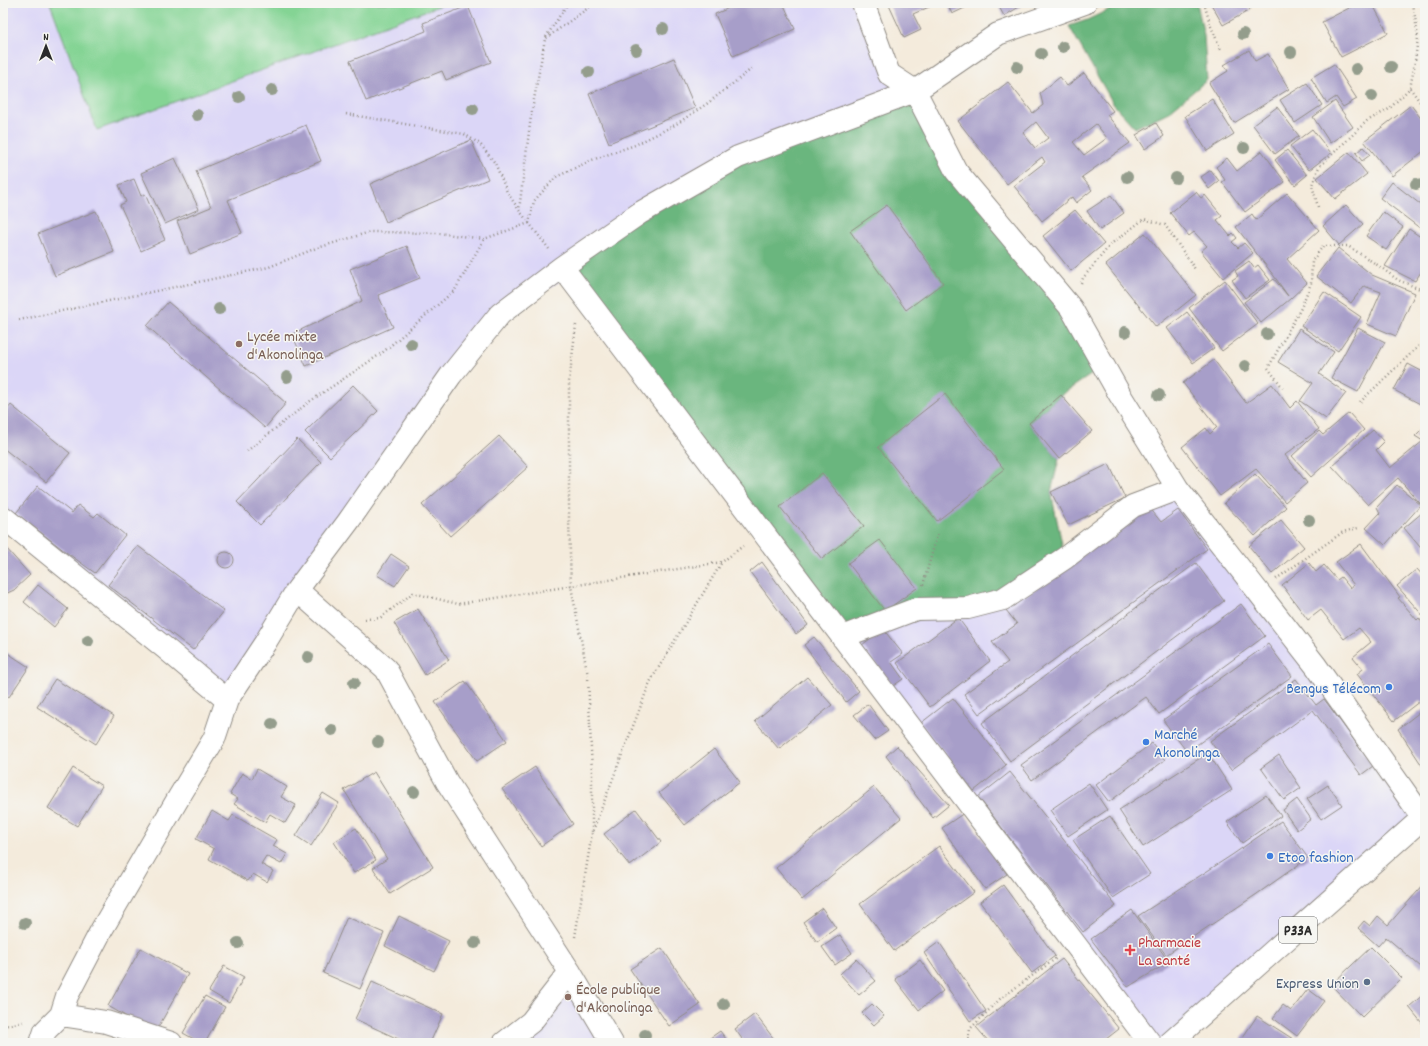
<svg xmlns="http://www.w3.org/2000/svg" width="1428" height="1046" font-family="Dekko,sans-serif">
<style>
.built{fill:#dbd6f7}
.green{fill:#84d494;stroke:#588060}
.forest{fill:#6bb67e;stroke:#4b7054}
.building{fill:#a79ec9;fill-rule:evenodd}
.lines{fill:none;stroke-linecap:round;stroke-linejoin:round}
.minor-casing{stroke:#908b84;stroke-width:24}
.primary-casing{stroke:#908b84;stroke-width:24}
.path{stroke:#908b84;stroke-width:2.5;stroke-dasharray:1 3;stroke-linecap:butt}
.minor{stroke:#fff;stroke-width:22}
.primary{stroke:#fff;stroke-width:22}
.tree{fill:#949d8c}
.education-dot{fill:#8d6e63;stroke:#f6f6f2;stroke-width:1.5}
.shop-dot{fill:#3f7fe0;stroke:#f6f6f2;stroke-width:1.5}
.health-dot{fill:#e0444e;stroke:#f6f6f2;stroke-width:1.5}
.service-dot{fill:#5c6f8a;stroke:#f6f6f2;stroke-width:1.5}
.labels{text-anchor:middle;stroke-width:3;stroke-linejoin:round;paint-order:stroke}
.shield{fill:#f6f6f2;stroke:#686867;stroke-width:1}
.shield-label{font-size:15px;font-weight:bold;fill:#2b2b2b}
.education-label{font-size:16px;fill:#785e54;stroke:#f6f6f2;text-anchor:start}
.shop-label{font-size:16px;fill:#366cbe;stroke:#f6f6f2;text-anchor:start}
.health-label{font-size:16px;fill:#be3a42;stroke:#f6f6f2;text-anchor:start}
.service-label{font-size:16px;fill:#4e5e75;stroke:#f6f6f2;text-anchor:end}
</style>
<rect width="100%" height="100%" fill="#f6f6f2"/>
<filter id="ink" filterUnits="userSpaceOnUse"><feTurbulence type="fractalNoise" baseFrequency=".025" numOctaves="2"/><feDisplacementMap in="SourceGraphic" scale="8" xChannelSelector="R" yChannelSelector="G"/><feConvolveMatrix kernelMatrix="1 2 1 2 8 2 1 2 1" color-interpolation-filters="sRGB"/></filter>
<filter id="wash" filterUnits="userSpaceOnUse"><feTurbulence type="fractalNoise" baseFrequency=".012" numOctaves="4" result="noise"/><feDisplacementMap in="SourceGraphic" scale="16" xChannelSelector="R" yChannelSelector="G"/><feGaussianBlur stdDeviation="0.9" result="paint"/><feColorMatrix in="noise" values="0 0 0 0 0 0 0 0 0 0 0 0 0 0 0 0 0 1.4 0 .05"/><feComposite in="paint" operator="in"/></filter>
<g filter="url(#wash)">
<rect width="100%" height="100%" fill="#f4ebdc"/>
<path class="built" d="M3,3H863L889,74L915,91L500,314L227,700L3,517Z
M1178,489L1423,818L1159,1043L842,637L968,608Z
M570,972L612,1043H504Z"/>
<path class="green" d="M50,3H447L97,130Z"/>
<path class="forest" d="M1123,3H1197L1204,36L1207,80L1169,112L1135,128L1114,105L1069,26L1087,20Z
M915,91L956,171L1104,366L1061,395L1029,423L1059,459L1051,492L1065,558L1003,599L842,637L562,267L738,157Z"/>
<g id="blocks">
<path class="building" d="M741,3H783L795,29L733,56L715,14Z
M888,3H938L913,14L921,30L904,38Z
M947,3H975L952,14Z
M997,3H1023L1024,4L1004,16Z
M1212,3H1246L1250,10L1223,25L1211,4Z
M1359,3H1372L1388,33L1341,57L1322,22Z
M468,6L491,62L446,80L442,71L366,101L350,61L426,31L423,23Z
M1249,50L1255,61L1268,54L1289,89L1234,123L1209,83L1228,71L1224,65Z
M674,58L695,108L609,143L589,94Z
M1334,64L1357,99L1343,107L1336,97L1327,103L1311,78Z
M1084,73L1113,111L1107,115L1130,143L1082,177L1092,190L1076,203L1072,197L1042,221L1014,186L1045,162L1042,157L1007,184L958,121L1008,82L1033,113L1043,105L1040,93L1060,77L1067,86ZM1036,122L1048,138L1035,148L1023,133ZM1096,124L1107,138L1084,155L1073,142Z
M1307,83L1322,105L1295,123L1280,100Z
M1212,99L1234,134L1207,151L1185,116Z
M1335,101L1353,127L1330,143L1313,117Z
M1411,105L1425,124V150L1392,176L1364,141Z
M1277,107L1299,136L1275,154L1253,125Z
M1156,123L1164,136L1145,149L1136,135Z
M306,125L321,161L228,200L242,233L190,254L177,221L211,207L196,171Z
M1312,129L1331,153L1309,170L1290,146Z
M471,140L488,179L386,222L370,184Z
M1363,147L1370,155L1362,161L1356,153Z
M1287,150L1307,175L1295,185L1275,160Z
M1262,151L1285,182L1245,212L1222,182L1225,180L1216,167L1227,158L1237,171Z
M1349,152L1367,174L1335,199L1317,178Z
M175,158L199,209L165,224L141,173Z
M1211,170L1219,181L1209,189L1201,177Z
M134,179L141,196L145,194L165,240L141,251L120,205L126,202L119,185Z
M1392,182L1425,208V232L1380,198Z
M1196,192L1201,198L1205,195L1222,216L1217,220L1230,236L1233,233L1237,238L1232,242L1238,248L1244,243L1253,253L1223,278L1201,251L1207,246L1194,232L1189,236L1170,213Z
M1287,193L1319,230L1287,259L1307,283L1290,299L1261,323L1244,302L1274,279L1288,296L1274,276L1236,227L1252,214L1256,220Z
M1111,195L1124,213L1100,230L1087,211Z
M887,205L943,283L906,310L850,231Z
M1346,205L1363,224L1339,245L1323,226Z
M1075,210L1104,244L1071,271L1043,236Z
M96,211L114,252L55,276L38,234Z
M1383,212L1403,227L1386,250L1366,236Z
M1409,229L1425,240V266L1415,281L1385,266Z
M1145,233L1196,295L1156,327L1106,265Z
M407,246L420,278L378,295L393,327L306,366L292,334L362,301L350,269Z
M1338,248L1372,275L1415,293L1396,336L1367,324L1381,292L1364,286L1351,303L1316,276Z
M1249,261L1254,268L1258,265L1270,280L1245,298L1232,280L1238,276L1235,271Z
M1225,280L1258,324L1222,351L1189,308Z
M1324,292L1361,317L1338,351L1301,326Z
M168,302L286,403L265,428L147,326Z
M1187,312L1214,348L1193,363L1167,328Z
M1358,328L1385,342L1358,392L1331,378Z
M1299,329L1334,352L1319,374L1346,393L1326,419L1300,401L1313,383L1278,362Z
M1214,360L1246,403L1272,384L1290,408L1297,401L1319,429L1285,455L1307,483L1285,502L1256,469L1220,496L1182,447L1206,428L1210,434L1217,427L1183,383Z
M1408,364L1425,373V399L1422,405L1394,390Z
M353,385L378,411L330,457L305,432Z
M945,394L1004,469L937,521L878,447Z
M1061,395L1092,431L1059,459L1029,423Z
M11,405L70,453L46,482L3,448V415Z
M1349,413L1364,430L1311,477L1292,456L1319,431L1323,435Z
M1425,426V509L1398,478L1368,505L1332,466L1373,430L1384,442L1376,450L1390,468L1423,441L1415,436Z
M499,436L528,467L450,536L422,505Z
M297,439L321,462L260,525L237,502Z
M1109,464L1125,498L1068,525L1051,492Z
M822,473L864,526L822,559L780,507Z
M1255,474L1286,507L1255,536L1224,503Z
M1397,485L1421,505L1385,545L1366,528L1380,513L1377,507Z
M38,486L72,513L78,505L94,517L98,513L125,535L95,573L66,552L16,513Z
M1149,507L1161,522L1178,510L1207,549L979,714L964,694L1008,662L992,642L1017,624L1006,610Z
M1423,512L1425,515V553L1404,528Z
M1281,520L1304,547L1272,574L1249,546Z
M880,540L917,588L885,611L848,563Z
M1361,544L1400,597L1398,598L1417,620L1419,618L1425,627V770L1398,729L1425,708L1420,701L1394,721L1357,674L1363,669L1353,657L1371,642L1359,628L1344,639L1321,610L1308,620L1282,585L1309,563L1316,572L1324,565L1337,580L1341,577L1350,588L1354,585L1336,562Z
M138,546L224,611L193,650L108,585Z
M6,548L30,575L14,590L3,595V551Z
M218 560a8 8 0 1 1 16 0a8 8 0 1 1-16 0Z
M391,554L409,566L395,586L377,575Z
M762,562L808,625L796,634L750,572Z
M1196,563L1224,601L1010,761L982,723Z
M1417,569L1425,578V618L1397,586Z
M38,585L68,609L54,627L24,602Z
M1241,604L1265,636L1159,714L1146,697L1032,780L1021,765Z
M418,609L449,660L425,675L394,623Z
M958,618L990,661L930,707L897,663Z
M883,629L903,654L891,662L903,679L893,686L862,645Z
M814,637L859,691L846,702L804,645Z
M1268,644L1292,676L1187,752L1163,720Z
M3,650L29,667L9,697L3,694Z
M807,677L832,705L779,749L755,721Z
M55,679L114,716L96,744L37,707Z
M1296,679L1316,705L1324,699L1373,766L1361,775L1313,710L1231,770L1210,741Z
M465,681L507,741L477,761L435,702Z
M953,698L1006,765L974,791L921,723Z
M868,704L888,731L875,740L854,715Z
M1152,743L1165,760L1109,802L1096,785Z
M897,746L949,805L933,818L886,756Z
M714,749L740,782L685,825L659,793Z
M1208,753L1232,790L1143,847L1119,810Z
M1279,755L1301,788L1284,800L1261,768Z
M535,767L573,824L541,846L502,789Z
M73,768L102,786L77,826L48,808Z
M257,769L287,787L281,797L296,805L285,823L270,814L265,822L234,804L238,799L230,794L242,773L252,779Z
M374,772L433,867L390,894L373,868L387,859L344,790Z
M1010,772L1116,906L1083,932L978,797Z
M1089,783L1107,810L1068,836L1050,810Z
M1328,785L1342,805L1321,819L1307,799Z
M874,787L901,818L802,900L776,868Z
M323,793L339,803L311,846L296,836Z
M1266,795L1281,816L1242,843L1227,822Z
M1297,799L1311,819L1297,830L1283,810Z
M636,809L661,842L630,866L604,834Z
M212,811L229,821L233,815L277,840L273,846L287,854L281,864L266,856L261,864L273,871L267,882L253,874L248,881L209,859L214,849L196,839Z
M964,813L1007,874L985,889L942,828Z
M1110,816L1150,874L1113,898L1073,840Z
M1281,821L1308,858L1257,894L1166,955L1138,916L1232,855Z
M356,828L376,860L354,873L334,842Z
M939,846L974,892L894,951L860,904Z
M1425,883V962L1421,967L1386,937L1378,946L1358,928L1364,921L1370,926L1378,916L1388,925Z
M1003,885L1055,956L1032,973L980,902Z
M822,908L836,928L817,942L803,922Z
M1132,910L1169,962L1128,987L1091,939Z
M399,916L449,941L434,971L385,946Z
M347,917L384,933L360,989L323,973Z
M840,935L852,953L835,965L822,947Z
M939,942L986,1011L970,1021L924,953Z
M1371,947L1402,978L1362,1017L1331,985Z
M141,948L188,974L155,1033L108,1006Z
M662,948L700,1005L669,1026L630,969Z
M856,959L876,981L859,995L840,974Z
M1062,959L1119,1029L1101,1043H990L976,1027Z
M920,960L943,991L919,1010L895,979Z
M224,966L244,977L229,1003L209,991Z
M372,982L443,1014L430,1043H407L355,1019Z
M1308,989L1324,1001L1297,1036L1273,1018L1283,1005L1291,1011Z
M1425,993V1020L1422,1023L1409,1007Z
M205,996L225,1007L205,1043H201L183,1033Z
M872,1004L884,1016L874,1025L862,1013Z
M755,1014L777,1043H745L735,1029Z
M1257,1016L1293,1039L1291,1043H1239Z
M720,1031L729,1043H703Z"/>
</g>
</g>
<g filter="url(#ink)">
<use href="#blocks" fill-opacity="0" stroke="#908b84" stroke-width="1"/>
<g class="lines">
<defs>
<path id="minor" d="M863,3L889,74L915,91L956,171L1071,308L1120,395L1178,489L1316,666L1423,818
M562,267L1150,1043
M3,517L165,648L227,700
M297,590L386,669L447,782L570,972L612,1043
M842,637L916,609L968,608L1003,599L1065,558L1133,506L1178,489
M61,1015L106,1022L171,1043
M41,1043L45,1031L61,1015L67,996L102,929L179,797L214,739L227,700L265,643L297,590L348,522L451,375L500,314L562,267L640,213L738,157L915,91L998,34L1085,3
M504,1043L531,1022L570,972"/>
<path id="primary" d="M1170,1043L1425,816"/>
</defs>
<use href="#minor" class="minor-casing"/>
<use href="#primary" class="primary-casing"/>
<path class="path" d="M1204,3L1210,24L1221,50
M1414,4H1425
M546,37L568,3
M1410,88L1425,109
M346,114L464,134L480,144L495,163L507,192L519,210
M1318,207L1312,185L1319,167L1367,121L1389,109L1410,88L1414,68L1418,38L1413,3
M549,249L519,210L531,116L545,39L595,3
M1081,283L1083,278L1111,244L1144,219L1165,225L1195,269
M19,320L269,267L314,249L370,232L438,233L484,239L529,223L534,201L556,177L592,160L635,145L675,125L708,103L754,67
M576,325L569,382V520L571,586L588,676L592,773V833
M1283,388L1268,368L1301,308L1311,283L1312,261L1323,246H1348L1379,266L1398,280L1425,291
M1360,402L1425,340
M247,451L309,402L382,353L455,290L484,239
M1276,579L1343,532L1358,528
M923,585L938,532
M365,619L380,618L413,593L458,604L722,562L743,546
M575,937L592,833L650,682L722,562
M3,1026L23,1022
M968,1043L970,1029L1000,999L1058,957"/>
<use href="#minor" class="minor"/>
<use href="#primary" class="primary"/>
</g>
<g class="tree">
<circle cx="663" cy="29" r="6"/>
<circle cx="1243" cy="34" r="6"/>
<circle cx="1063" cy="47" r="6"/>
<circle cx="636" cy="50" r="6"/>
<circle cx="1291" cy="52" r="6"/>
<circle cx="1041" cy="54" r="6"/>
<circle cx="1017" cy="67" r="6"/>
<circle cx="1391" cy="67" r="6"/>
<circle cx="1356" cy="69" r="6"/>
<circle cx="589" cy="72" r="6"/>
<circle cx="272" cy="90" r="6"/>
<circle cx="1372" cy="96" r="6"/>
<circle cx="239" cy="97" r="6"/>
<circle cx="473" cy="109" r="6"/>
<circle cx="197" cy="115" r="6"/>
<circle cx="1244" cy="148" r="6"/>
<circle cx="1127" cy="177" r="6"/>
<circle cx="1176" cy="178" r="6"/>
<circle cx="1416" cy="184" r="6"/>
<circle cx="219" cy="309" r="6"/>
<circle cx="1125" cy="332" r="6"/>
<circle cx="1267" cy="334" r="6"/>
<circle cx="411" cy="344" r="6"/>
<circle cx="1245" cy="366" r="6"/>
<circle cx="287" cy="377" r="6"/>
<circle cx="1159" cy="395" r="6"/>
<circle cx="1309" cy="520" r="6"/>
<circle cx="88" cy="641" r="6"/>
<circle cx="308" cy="657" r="6"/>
<circle cx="354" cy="683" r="6"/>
<circle cx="272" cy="724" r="6"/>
<circle cx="332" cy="730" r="6"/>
<circle cx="378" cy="742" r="6"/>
<circle cx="414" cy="792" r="6"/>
<circle cx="25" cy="923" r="6"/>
<circle cx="238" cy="943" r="6"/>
<circle cx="475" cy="943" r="6"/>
<circle cx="724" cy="1004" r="6"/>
<circle cx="645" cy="1035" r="6"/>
</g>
</g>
<g class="education-dot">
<circle cx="239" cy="344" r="4"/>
<circle cx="568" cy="997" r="4"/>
</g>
<g class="shop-dot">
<circle cx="1389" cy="687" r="4"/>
<circle cx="1146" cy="742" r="4"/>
<circle cx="1270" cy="856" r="4"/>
</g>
<path class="health-dot" d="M1128 944h4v4h4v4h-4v4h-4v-4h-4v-4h4z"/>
<circle class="service-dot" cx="1367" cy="982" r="4"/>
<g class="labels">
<rect class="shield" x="1279" y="917" width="38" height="26" rx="3"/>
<g class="shield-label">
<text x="1298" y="935">P33A</text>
</g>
<g class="education-label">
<text x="247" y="341">Lycée mixte<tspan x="247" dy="18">d'Akonolinga</tspan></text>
<text x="576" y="994">École publique<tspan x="576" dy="18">d'Akonolinga</tspan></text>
</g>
<g class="shop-label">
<text x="1381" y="693" text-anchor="end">Bengus Télécom</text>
<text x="1154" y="739">Marché<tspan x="1154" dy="18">Akonolinga</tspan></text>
<text x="1278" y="862">Etoo fashion</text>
</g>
<g class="health-label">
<text x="1138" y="947">Pharmacie<tspan x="1138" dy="18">La santé</tspan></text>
</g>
<g class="service-label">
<text x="1359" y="988">Express Union</text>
</g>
</g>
<rect width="1428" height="1046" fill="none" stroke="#f6f6f2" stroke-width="16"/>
<g transform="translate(46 46)" stroke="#f6f6f2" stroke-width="3" paint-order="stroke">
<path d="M0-3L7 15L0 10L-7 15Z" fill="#2b2b2b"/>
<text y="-6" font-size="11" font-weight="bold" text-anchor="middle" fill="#2b2b2b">N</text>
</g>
</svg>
